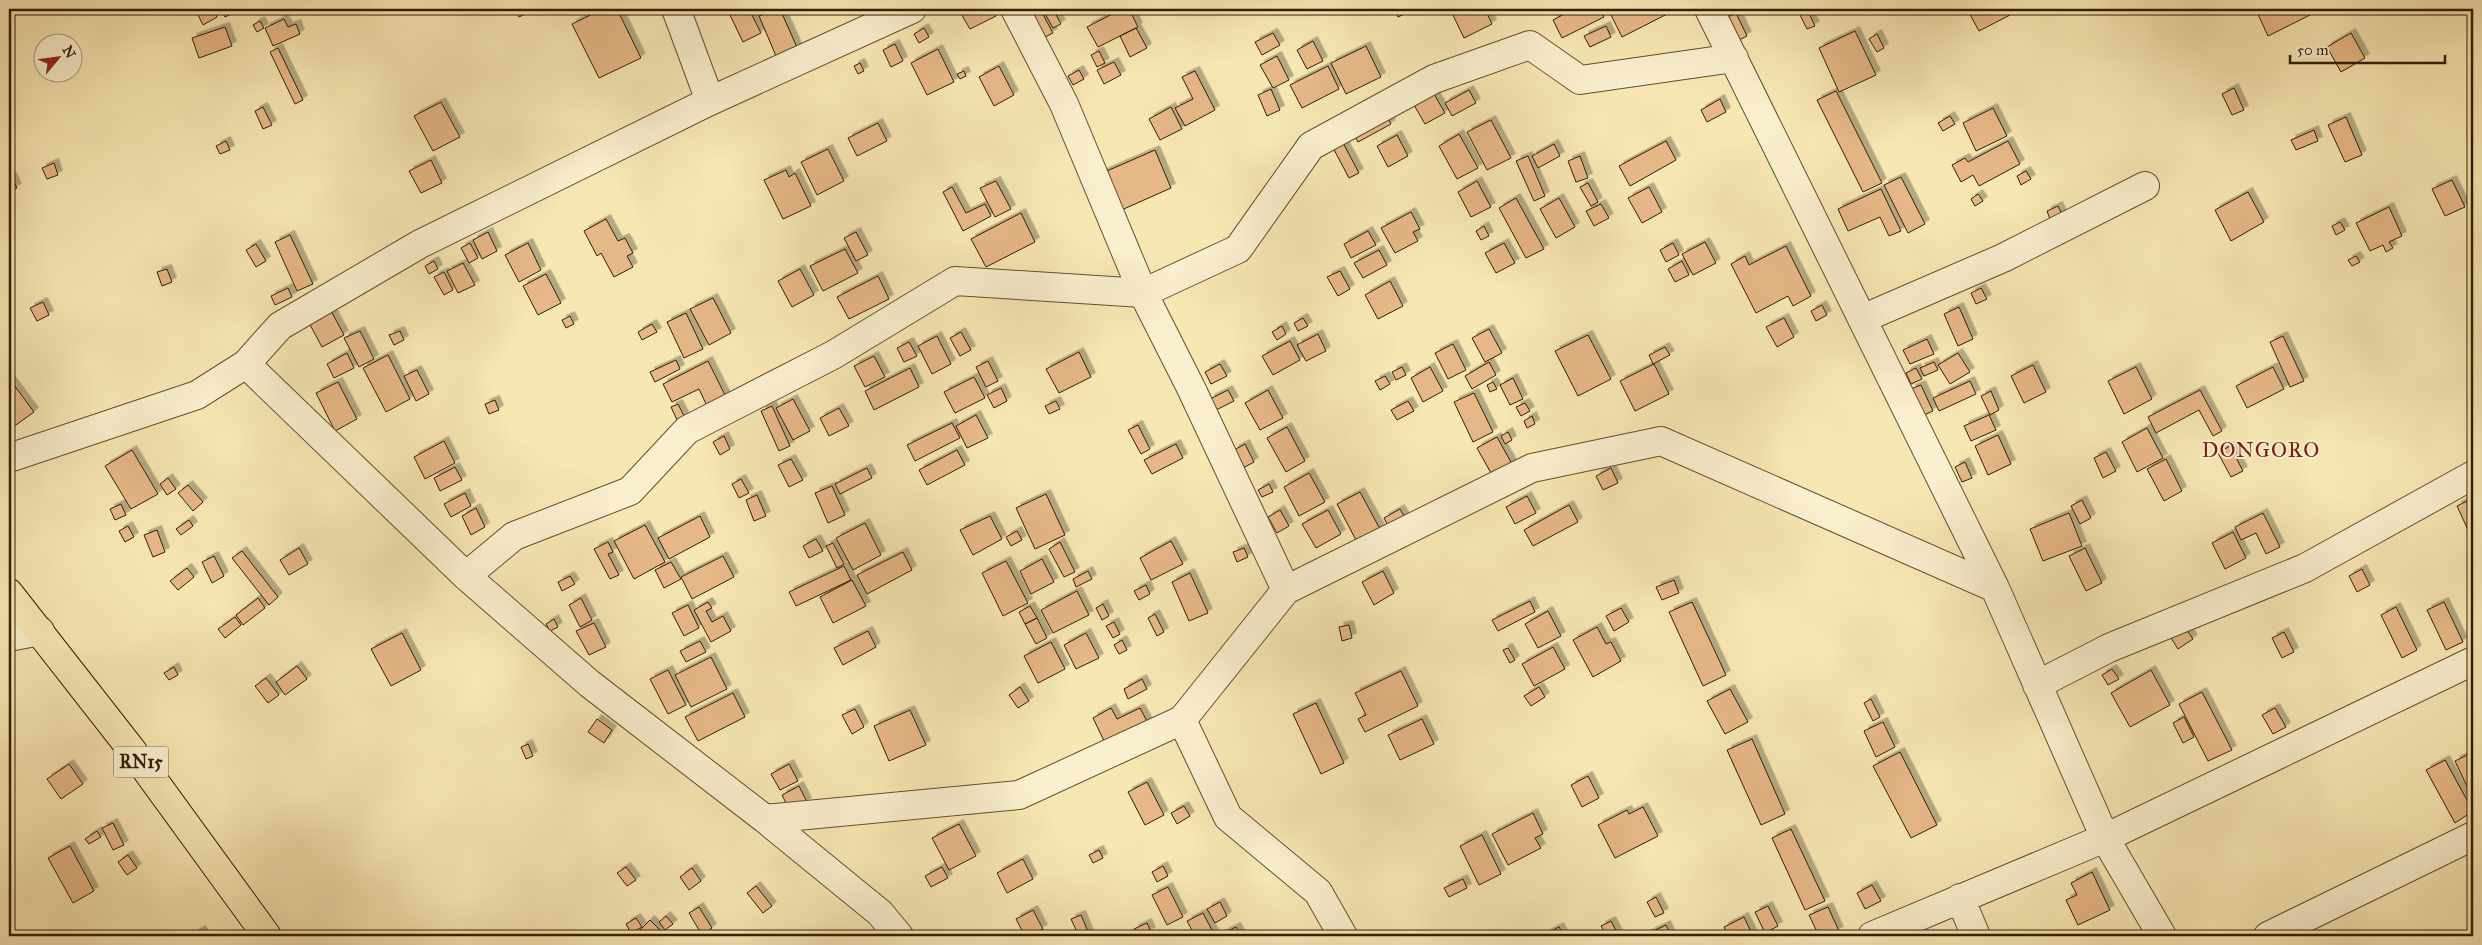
<svg xmlns="http://www.w3.org/2000/svg" width="2482" height="945" font-family="'IM FELL Great Primer',serif">
<style>
.building{fill:#e7b887;stroke:#321e03;filter:url(#shadow)}
.lines{fill:none;stroke-linecap:round;stroke-linejoin:round}
.minor-casing{stroke:#63502f;stroke-width:30}
.major-casing{stroke:#321e03;stroke-width:30}
.minor{stroke:#faefce;stroke-width:28}
.major{stroke:#f7e7b3;stroke-width:28}
.labels{text-anchor:middle;stroke-width:4;stroke-linejoin:round;paint-order:stroke}
.shield{fill:#faefce;stroke:#6e5d40;stroke-width:1}
.shield-label{font-size:18px;font-weight:bold;fill:#321e03}
.quarter-label{font-size:21px;letter-spacing:1px;fill:#7a1f14;stroke:#faefce}
</style>
<defs>
<filter id="shadow"><feDropShadow dx="4.5" dy="-4.5" stdDeviation="0" flood-color="#0004"/></filter>
</defs>
<rect width="100%" height="100%" fill="#f7e7b3"/>
<filter id="stains"><feTurbulence type="fractalNoise" baseFrequency=".004" numOctaves="4"/><feColorMatrix values="0 0 0 0 .2 0 0 0 0 .09 0 0 0 0 .02 0 0 0 .5 -.17"/></filter>
<radialGradient id="worn" r=".72"><stop offset=".6" stop-color="#630" stop-opacity="0"/><stop offset="1" stop-color="#630" stop-opacity=".3"/></radialGradient>
<path class="building" d="M210,9H212L217,17L203,25L198,15Z
M221,9H231L233,13L225,17Z
M259,9H274L262,15Z
M515,9H535L519,17Z
M603,9H617L641,58L599,78L572,24Z
M741,9H749L761,33L743,42L730,15Z
M777,9H780L800,54L779,63L759,16Z
M966,9H992L996,16L970,29L960,12Z
M1028,9H1040L1053,33L1043,38Z
M1050,9H1053L1061,24L1053,28L1044,12Z
M1122,9H1129L1138,27L1098,47L1087,27Z
M1394,9H1415L1398,17Z
M1450,9H1485L1492,24L1464,38Z
M1574,9H1600L1604,17L1562,38L1553,20Z
M1608,9H1677L1622,37Z
M1802,9H1807L1815,26L1807,29L1798,11Z
M1967,9H2007L2010,15L1979,31Z
M2009,9H2023V10L2013,15Z
M2258,9H2307L2310,15L2268,36L2256,10Z
M1736,13L1747,36L1735,42L1724,19Z
M284,19L288,27L296,24L300,34L273,46L265,28Z
M260,21L264,28L257,32L253,25Z
M1606,26L1611,37L1590,47L1584,36Z
M225,27L232,46L199,58L192,38Z
M924,28L929,37L919,43L914,34Z
M1136,28L1147,48L1130,57L1120,36Z
M1855,31L1876,75L1839,92L1819,48Z
M1273,33L1280,45L1262,55L1255,42Z
M2351,33L2365,58L2341,72L2327,47Z
M1877,34L1884,48L1877,52L1869,39Z
M1313,41L1323,61L1307,69L1297,50Z
M895,44L903,61L891,67L883,50Z
M1366,46L1381,77L1346,94L1331,63Z
M278,48L303,100L295,104L270,52Z
M938,49L954,82L927,95L911,63Z
M1099,51L1105,63L1097,67L1091,55Z
M1277,56L1289,80L1273,88L1260,65Z
M1114,62L1121,75L1104,84L1097,70Z
M860,63L864,71L858,74L854,66Z
M999,66L1014,95L994,106L979,77Z
M1328,66L1339,89L1302,108L1290,85Z
M1079,70L1084,79L1073,85L1068,76Z
M964,71L966,76L960,79L957,74Z
M1195,71L1215,110L1185,126L1175,108L1193,99L1182,77Z
M2234,88L2244,110L2232,115L2222,94Z
M1271,89L1280,110L1267,116L1258,95Z
M1469,90L1476,103L1452,116L1445,103Z
M1836,91L1882,183L1863,192L1817,100Z
M1434,94L1445,113L1425,124L1414,105Z
M1720,99L1726,112L1707,122L1701,110Z
M441,102L460,137L433,151L414,116Z
M263,107L272,125L263,129L255,111Z
M1171,107L1182,129L1160,140L1149,119Z
M1993,108L2007,136L1976,151L1963,123Z
M1385,113L1391,124L1358,142L1352,131Z
M1950,116L1955,124L1943,131L1938,123Z
M2346,117L2362,155L2345,162L2328,125Z
M1491,120L1511,158L1487,170L1467,132Z
M878,123L887,141L857,156L848,138Z
M2314,130L2318,141L2296,150L2291,140Z
M1459,134L1478,168L1457,179L1439,146Z
M1397,135L1408,156L1388,167L1377,146Z
M1341,139L1359,173L1349,178L1331,144Z
M226,141L230,150L220,154L216,146Z
M1666,141L1676,160L1630,186L1619,166Z
M2008,141L2020,164L1979,186L1973,175L1961,182L1952,165L1965,158L1968,162Z
M1554,144L1560,156L1538,168L1532,156Z
M828,149L844,181L817,195L801,162Z
M1155,150L1171,188L1117,212L1100,174Z
M1528,156L1545,196L1534,201L1516,161Z
M1580,156L1588,178L1576,182L1568,161Z
M431,160L442,183L421,193L409,171Z
M54,163L58,175L47,179L42,168Z
M786,170L789,177L795,173L811,206L783,219L764,180Z
M2026,171L2031,179L2021,185L2017,176Z
M12,177L17,188L9,191V178Z
M1901,177L1925,224L1908,233L1884,185Z
M2452,180L2465,207L2445,216L2432,189Z
M996,181L1011,209L995,217L980,188Z
M1477,181L1491,207L1471,217L1458,192Z
M1588,183L1598,202L1591,206L1580,187Z
M952,187L966,213L985,204L991,216L963,231L943,192Z
M1649,187L1662,212L1642,223L1628,198Z
M1881,189L1901,231L1889,236L1880,217L1848,231L1838,209Z
M2248,192L2264,222L2231,241L2215,210Z
M1978,194L1983,201L1975,206L1971,199Z
M1516,198L1544,249L1526,258L1499,208Z
M1559,198L1575,227L1556,238L1540,209Z
M1601,204L1609,218L1594,226L1586,211Z
M2058,206L2063,217L2051,222L2047,211Z
M2389,207L2402,236L2389,242L2393,248L2386,252L2383,245L2370,251L2356,223Z
M1411,212L1420,229L1413,232L1418,241L1395,253L1381,228Z
M1021,213L1035,242L986,267L971,239Z
M606,219L618,241L625,238L633,253L627,256L633,267L614,277L601,253L597,256L584,231Z
M2340,222L2345,230L2336,235L2332,226Z
M1484,226L1489,236L1481,240L1476,231Z
M1368,231L1376,245L1351,258L1344,244Z
M488,232L497,251L482,259L473,240Z
M856,232L868,255L856,261L844,238Z
M290,235L313,284L297,291L275,242Z
M1705,242L1716,263L1693,275L1682,254Z
M470,243L478,258L469,263L461,248Z
M528,243L541,270L519,282L505,255Z
M1504,243L1515,263L1496,273L1485,253Z
M1673,243L1679,255L1666,262L1660,250Z
M256,244L266,261L256,267L246,250Z
M1786,246L1811,296L1793,306L1788,296L1756,313L1731,264L1745,256L1749,265Z
M845,249L858,273L823,291L810,266Z
M1379,250L1387,265L1363,278L1354,263Z
M2356,256L2360,262L2352,266L2348,260Z
M434,261L438,269L429,274L425,266Z
M1682,261L1689,275L1675,282L1668,269Z
M463,263L475,285L458,293L447,271Z
M167,269L172,282L162,286L157,272Z
M800,269L814,295L792,307L778,281Z
M1340,271L1350,289L1338,296L1327,277Z
M444,272L453,290L444,295L434,277Z
M546,274L561,303L538,315L523,286Z
M878,276L889,299L849,319L837,297Z
M1390,281L1403,306L1378,319L1365,295Z
M288,288L292,297L275,305L271,296Z
M1981,288L1987,299L1976,304L1971,293Z
M713,298L731,333L709,345L690,309Z
M43,302L49,315L37,321L30,308Z
M1822,305L1827,315L1816,321L1811,311Z
M1959,307L1973,339L1958,346L1944,314Z
M330,309L344,335L322,347L308,321Z
M686,313L703,349L684,358L667,322Z
M570,316L574,324L566,328L562,320Z
M1303,318L1308,326L1298,331L1294,323Z
M1784,318L1794,337L1777,347L1766,327Z
M652,324L657,332L642,340L638,332Z
M1282,326L1286,334L1277,340L1272,332Z
M1489,329L1502,353L1485,362L1472,338Z
M360,331L374,359L359,367L344,338Z
M400,331L404,340L394,345L389,335Z
M961,332L971,350L960,356L950,338Z
M1318,334L1326,351L1306,361L1297,345Z
M1588,335L1611,379L1578,396L1555,351Z
M937,336L951,364L932,374L918,346Z
M2283,336L2304,381L2290,387L2270,342Z
M1927,339L1934,354L1910,364L1903,350Z
M1290,341L1300,360L1273,375L1262,356Z
M909,342L917,356L904,362L897,348Z
M1453,344L1466,370L1448,379L1435,353Z
M1665,347L1670,355L1653,364L1649,355Z
M1079,352L1091,377L1059,393L1046,369Z
M347,353L354,368L334,378L327,364Z
M1958,353L1970,372L1950,384L1938,365Z
M388,355L410,399L386,412L363,368Z
M874,356L885,377L865,387L854,366Z
M676,360L680,369L655,382L650,372Z
M708,361L727,399L708,408L699,389L672,402L663,384Z
M988,361L998,381L986,387L976,367Z
M1489,362L1496,375L1472,389L1465,376Z
M1934,362L1938,370L1924,376L1920,368Z
M1220,364L1227,376L1211,384L1205,372Z
M1654,364L1669,394L1635,411L1620,381Z
M2033,365L2046,392L2024,403L2011,376Z
M1402,367L1406,375L1396,380L1392,372Z
M1430,367L1443,391L1423,402L1411,378Z
M2136,367L2152,399L2124,414L2108,381Z
M2273,367L2284,389L2247,408L2236,386Z
M910,368L919,387L874,410L865,391Z
M1916,368L1922,379L1911,384L1906,373Z
M417,370L429,394L416,401L404,376Z
M1385,376L1390,384L1380,390L1375,381Z
M974,377L985,398L955,413L944,392Z
M1513,378L1523,399L1510,405L1500,385Z
M11,381L34,412L9,430V383Z
M1970,381L1976,394L1939,411L1933,398Z
M338,382L357,419L335,431L316,393Z
M1493,382L1497,389L1490,392L1487,385Z
M1921,385L1933,411L1924,415L1911,389Z
M1001,388L1007,401L994,408L987,395Z
M1228,390L1234,401L1216,410L1210,399Z
M1268,390L1283,418L1260,430L1245,403Z
M2200,390L2222,431L2213,436L2199,410L2156,433L2148,417Z
M1991,391L1999,410L1990,415L1981,396Z
M1474,393L1493,432L1473,442L1454,402Z
M793,399L810,431L793,440L776,408Z
M495,400L499,410L489,414L485,404Z
M1056,401L1060,409L1049,414L1045,406Z
M1408,401L1414,411L1397,420L1391,410Z
M1525,403L1530,411L1521,416L1516,407Z
M678,404L685,418L678,422L671,407Z
M772,406L790,446L779,451L761,411Z
M839,408L849,426L829,436L820,418Z
M976,415L988,438L967,448L956,426Z
M1989,415L1996,430L1971,441L1964,426Z
M1532,416L1535,424L1527,428L1524,421Z
M952,423L960,438L915,461L907,445Z
M1138,425L1150,449L1141,454L1128,430Z
M1287,427L1305,461L1286,472L1267,438Z
M2147,428L2163,458L2137,472L2122,442Z
M1508,432L1512,440L1505,444L1501,436Z
M1998,435L2011,464L1988,475L1975,446Z
M724,436L730,449L720,455L713,442Z
M1497,437L1516,471L1496,482L1477,448Z
M444,441L455,463L425,479L414,457Z
M1176,444L1183,458L1152,474L1144,460Z
M1245,444L1254,462L1243,468L1234,450Z
M2230,446L2243,471L2231,477L2218,453Z
M132,450L158,494L131,509L105,466Z
M957,450L965,465L927,485L919,470Z
M2106,452L2116,471L2103,478L2094,458Z
M791,459L803,480L789,487L778,465Z
M2166,459L2182,491L2164,501L2147,469Z
M1965,462L1972,478L1962,482L1955,467Z
M455,467L462,480L440,491L434,478Z
M867,468L872,478L840,494L835,484Z
M1611,468L1618,483L1603,490L1596,476Z
M1309,473L1325,502L1299,516L1284,487Z
M168,478L176,489L167,495L160,484Z
M741,479L749,493L739,498L732,484Z
M1269,484L1273,492L1262,497L1258,490Z
M188,485L203,502L193,511L178,493Z
M832,486L845,515L828,523L815,493Z
M1360,492L1380,529L1357,542L1337,504Z
M465,493L471,506L451,517L444,504Z
M1046,494L1065,535L1035,549L1016,508Z
M757,495L766,516L754,521L746,500Z
M1527,496L1536,513L1515,524L1506,507Z
M2473,498V527L2468,530L2457,506Z
M2082,500L2091,518L2080,524L2071,506Z
M121,504L126,515L115,520L110,509Z
M1569,505L1578,522L1533,546L1524,530Z
M476,508L485,527L471,535L462,516Z
M1400,509L1407,521L1390,530L1384,518Z
M1280,510L1289,526L1277,533L1268,517Z
M1328,510L1341,534L1316,548L1302,524Z
M2069,513L2082,546L2043,561L2030,529Z
M2263,513L2280,547L2266,554L2256,533L2241,540L2235,527Z
M700,516L710,537L669,559L658,538Z
M990,516L1002,539L973,555L960,530Z
M189,520L193,526L181,535L176,529Z
M865,523L881,555L853,570L836,538Z
M645,525L665,562L634,579L614,541Z
M128,526L134,537L125,542L119,531Z
M2473,527V542L2468,530Z
M157,530L165,552L153,557L144,535Z
M1017,531L1022,540L1011,546L1006,537Z
M2233,532L2246,558L2225,569L2212,543Z
M816,539L823,551L809,558L803,546Z
M1171,541L1183,564L1151,580L1140,558Z
M608,542L613,552L608,554L619,575L610,579L594,549Z
M1060,542L1075,572L1064,577L1049,549Z
M833,543L844,564L837,568L826,546Z
M299,548L308,564L289,575L280,560Z
M1244,548L1248,557L1237,562L1233,552Z
M2085,548L2102,583L2086,591L2069,556Z
M242,551L278,597L269,605L232,558Z
M903,552L912,570L867,594L857,575Z
M214,556L224,576L212,583L202,562Z
M723,556L734,577L692,599L681,577Z
M1042,559L1054,582L1031,594L1020,571Z
M1006,561L1028,603L1003,616L982,573Z
M671,562L681,579L664,588L655,570Z
M844,566L851,580L796,606L789,592Z
M187,568L194,577L178,590L170,581Z
M2362,569L2370,585L2357,592L2349,576Z
M1088,571L1092,579L1076,587L1073,579Z
M1383,571L1394,593L1374,605L1362,582Z
M1190,573L1208,613L1189,621L1172,582Z
M570,576L575,584L562,591L558,582Z
M852,580L866,606L833,623L820,597Z
M1674,580L1679,593L1662,600L1656,587Z
M1146,585L1150,594L1139,600L1134,591Z
M1077,591L1089,615L1053,633L1041,610Z
M258,598L265,608L243,625L236,615Z
M581,598L592,620L580,627L569,605Z
M1530,601L1535,612L1498,631L1492,620Z
M708,602L712,608L706,611L712,622L723,616L731,631L711,642L694,610Z
M1692,602L1726,675L1703,686L1669,612Z
M2444,602L2463,642L2446,650L2427,610Z
M1103,604L1109,616L1102,620L1096,608Z
M688,605L699,628L684,636L672,613Z
M1030,606L1037,618L1025,624L1019,612Z
M2396,607L2417,650L2402,658L2381,615Z
M1621,608L1629,622L1614,631L1606,616Z
M1548,611L1561,636L1538,648L1525,624Z
M1155,614L1164,632L1157,636L1148,618Z
M235,617L241,625L225,638L218,629Z
M1037,618L1047,638L1036,644L1025,624Z
M554,619L558,627L550,631L546,624Z
M1114,622L1120,634L1113,638L1106,626Z
M594,623L606,647L589,655L576,631Z
M1349,625L1352,638L1342,641L1339,627Z
M2184,626L2193,639L2178,649L2169,635Z
M1597,627L1606,644L1611,642L1621,661L1593,677L1573,640Z
M868,631L876,647L843,665L834,648Z
M2284,632L2294,652L2282,658L2272,638Z
M402,633L421,670L391,686L371,649Z
M1086,633L1099,658L1076,669L1064,645Z
M1122,640L1127,650L1119,654L1114,645Z
M700,641L706,652L686,662L680,651Z
M1051,642L1065,669L1038,683L1024,656Z
M1553,647L1565,669L1534,686L1522,664Z
M1508,648L1515,660L1510,663L1503,650Z
M711,657L727,689L691,707L675,675Z
M297,666L307,679L285,695L276,682Z
M174,667L178,675L169,680L164,673Z
M2112,669L2119,679L2108,685L2102,675Z
M668,670L686,705L668,714L650,679Z
M2151,670L2170,705L2130,727L2111,693Z
M1401,671L1418,706L1365,732L1358,719L1366,715L1355,693Z
M266,678L279,695L268,703L255,686Z
M1142,679L1147,689L1128,699L1124,689Z
M1020,687L1029,701L1018,708L1009,695Z
M1539,687L1545,697L1531,706L1524,696Z
M1730,689L1748,722L1725,734L1707,701Z
M2202,692L2232,750L2208,761L2179,704Z
M733,693L745,717L698,741L685,717Z
M1871,699L1880,717L1873,721L1864,703Z
M1316,703L1344,763L1321,774L1293,714Z
M1111,708L1117,719L1140,708L1149,725L1107,747L1093,718Z
M2275,708L2286,727L2273,734L2262,715Z
M855,709L864,727L852,734L842,715Z
M910,710L926,745L889,761L874,726Z
M2184,717L2194,737L2183,743L2173,723Z
M597,719L612,730L604,743L588,732Z
M1422,719L1434,744L1400,760L1388,735Z
M1883,722L1895,747L1876,757L1864,731Z
M1752,739L1785,814L1761,825L1727,750Z
M528,744L533,756L526,759L521,747Z
M1900,752L1937,825L1911,838L1873,766Z
M2473,752V799L2455,761Z
M2445,760L2473,811L2455,823L2426,770Z
M69,764L83,784L61,799L47,779Z
M789,764L798,781L780,790L771,774Z
M1588,776L1599,798L1582,807L1571,785Z
M1147,782L1164,815L1145,825L1128,792Z
M799,786L807,802L790,811L782,795Z
M1184,806L1190,816L1177,824L1171,813Z
M1643,807L1658,836L1615,858L1598,825L1627,810L1629,814Z
M1533,813L1543,834L1535,838L1541,848L1508,865L1492,834Z
M113,823L124,845L113,850L102,828Z
M959,824L976,856L949,870L932,838Z
M1791,829L1825,901L1805,910L1772,838Z
M97,831L101,837L89,844L85,839Z
M1482,835L1501,874L1479,885L1460,846Z
M70,846L94,891L73,903L48,858Z
M1099,850L1103,858L1093,863L1089,855Z
M128,855L137,868L127,875L118,862Z
M1023,859L1033,879L1007,893L997,873Z
M1163,866L1168,876L1157,882L1152,872Z
M626,867L636,880L627,886L617,873Z
M942,867L948,878L931,887L925,876Z
M692,868L701,881L689,890L680,877Z
M2092,872L2110,910L2078,925L2066,900L2077,895L2071,883Z
M1463,879L1467,888L1449,897L1444,888Z
M1872,885L1881,901L1865,909L1857,893Z
M756,886L772,906L763,913L747,893Z
M1168,887L1183,917L1167,925L1152,895Z
M1656,897L1664,913L1655,917L1647,902Z
M1220,902L1227,916L1215,923L1207,909Z
M1768,906L1778,926L1765,933L1755,912Z
M699,907L712,928L702,935L689,913Z
M1828,907L1839,931L1826,936H1819L1809,915Z
M1033,910L1043,929L1025,936L1016,919Z
M1203,913L1215,936H1195L1187,921Z
M1081,915L1089,934L1084,936H1079L1071,919Z
M666,916L673,924L665,930L659,922Z
M1744,917L1753,936H1728L1724,927Z
M636,918L642,927L631,933L626,924Z
M650,920L661,931L655,936H634Z
M1611,921L1619,936H1603L1606,935L1601,926Z
M1147,923L1151,932L1138,936L1134,929Z
M1666,925L1671,936H1643Z
M1236,927L1241,936H1218Z
M1559,927L1564,936H1542Z
M201,930L205,936H190Z"/>
<g class="lines">
<defs>
<path id="minor" d="M1015,9L1064,104L1143,293L1191,388L1286,590
M1709,9L1995,588L2105,838L2162,936
M710,101L912,9
M1862,319L2003,258L2145,186
M246,364L466,576L590,684L765,819L880,913L899,936
M9,458L197,395L246,364L280,326L420,244L710,101L676,9
M466,576L514,536L630,491L687,430L833,355L955,281L1143,293L1238,249L1311,146L1434,79L1530,45L1580,80L1734,58
M9,637L40,631
M2037,685L2109,648L2305,568L2473,475
M1182,720L1228,817L1318,892L1343,936
M765,819L1019,795L1182,720L1286,590L1532,468L1661,441L1995,588
M1960,898L1976,936
M1872,936L2105,838L2473,661
M2268,936L2473,836"/>
<path id="major" d="M9,593L131,749L267,936"/>
</defs>
<use href="#minor" class="minor-casing"/>
<use href="#major" class="major-casing"/>
<use href="#minor" class="minor"/>
<use href="#major" class="major"/>
</g>
<g class="labels">
<rect class="shield" x="113.5" y="746.5" width="55" height="31" rx="4"/>
<g class="shield-label">
<text x="141" y="768">RN15</text>
</g>
<g class="quarter-label">
<text x="2261" y="457">DONGORO</text>
</g>
</g>
<rect width="2482" height="945" fill="none" stroke="#f7e7b3" stroke-width="30"/>
<rect x="10" y="10" width="2462" height="925" fill="none" stroke="#321e03" stroke-width="2.5"/>
<rect x="15" y="15" width="2452" height="915" fill="none" stroke="#321e03"/>
<g transform="translate(58 58) rotate(61)"><circle r="24" fill="#faefce" stroke="#aa9b7d"/>
<path d="M0-4L9 19L0 12L-9 19Z" fill="#8f2418"/>
<text y="-8" font-size="14" font-weight="bold" text-anchor="middle" fill="#321e03">N</text>
</g>
<path d="M2290 55v8h155v-8" fill="none" stroke="#321e03" stroke-width="2.5"/>
<text x="2297" y="55" font-size="15" fill="#321e03" stroke="#faefce" stroke-width="4" paint-order="stroke">50 m</text>
<rect width="100%" height="100%" filter="url(#stains)"/>
<rect width="100%" height="100%" fill="url(#worn)"/>
</svg>
